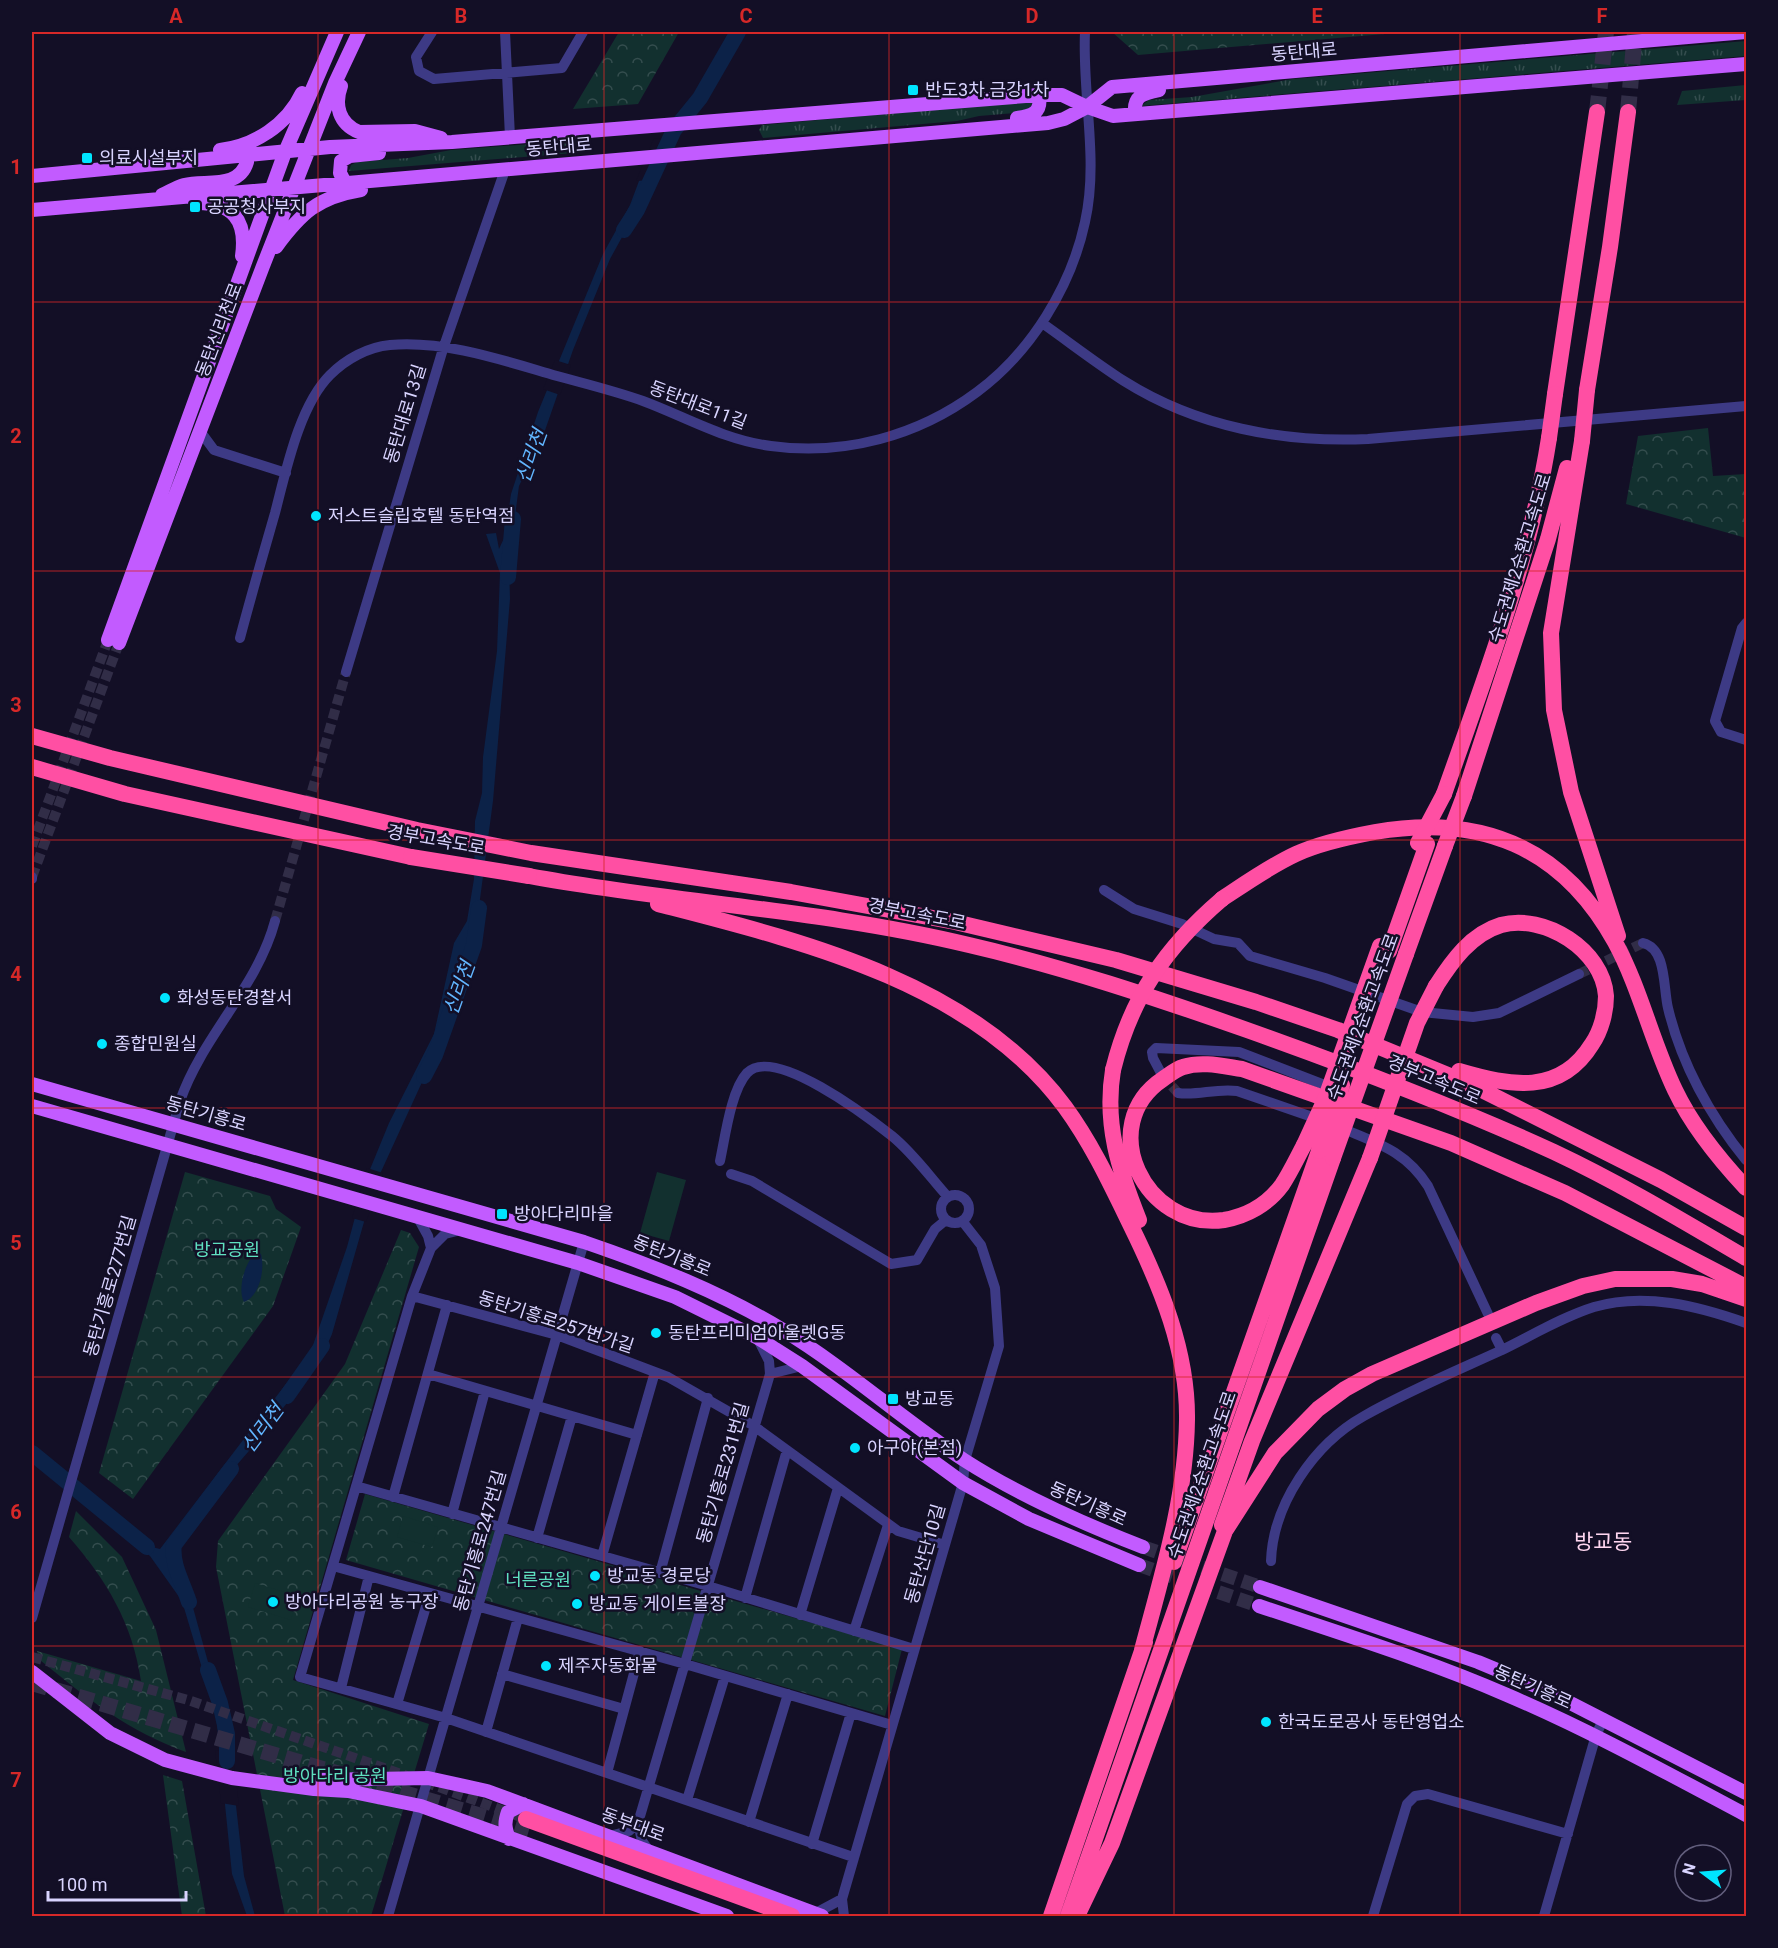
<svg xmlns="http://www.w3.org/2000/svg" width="1778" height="1948" font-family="Roboto,'Noto Sans KR',sans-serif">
  <defs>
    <pattern id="grass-tufts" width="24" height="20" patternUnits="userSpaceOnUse" patternTransform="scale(1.5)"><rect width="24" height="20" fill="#12302f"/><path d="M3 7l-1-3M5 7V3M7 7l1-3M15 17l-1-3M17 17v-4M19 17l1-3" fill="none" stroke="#344d4e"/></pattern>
    <pattern id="forest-crowns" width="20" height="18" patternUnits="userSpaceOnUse" patternTransform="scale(1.5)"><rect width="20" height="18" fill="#12302f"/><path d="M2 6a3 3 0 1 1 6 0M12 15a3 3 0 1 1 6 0" fill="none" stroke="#344d4e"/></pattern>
  </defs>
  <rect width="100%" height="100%" fill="#130f26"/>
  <path fill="url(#grass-tufts)" d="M1746,41V56L1141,106L1149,100L1192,97L1293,79Z
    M1746,85V100L1677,105L1682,91Z
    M1035,101L1026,112L979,116L957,121L763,138L759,130L762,125Z
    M585,140L588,148L586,152L349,171L351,165L357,162L408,158L451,150Z"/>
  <path fill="url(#forest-crowns)" d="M619,32H679L638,104L573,109Z
    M1112,32H1408L1138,55Z
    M1708,428L1713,476L1746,474V538L1626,504L1638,436Z
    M185,1172L270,1196L276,1209L301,1227L273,1306L133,1499L99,1473Z
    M401,1230L410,1233L419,1247L293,1680L429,1724L371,1916H285L216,1567L218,1541L345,1364Z
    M365,1494L902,1649L885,1716L346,1560Z
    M76,1511L122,1557L156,1630L186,1752C128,1731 88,1699 40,1660L37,1651L141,1681C133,1624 106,1579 69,1537Z
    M163,1775L182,1781L206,1916H182Z"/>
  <path fill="#12302f" d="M657,1172L686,1180L669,1241L640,1233Z
    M403,1516L438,1527L432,1547L397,1537Z
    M255,1583L298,1596L291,1620L248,1607Z"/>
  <path fill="#0c2248" d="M654,141L662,142L637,210L610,259L573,350L542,439L519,486L509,562L510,599L493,801L476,929L469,960L434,1056L374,1187L332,1334L320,1361L311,1365L291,1391L290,1399L260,1438L210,1496L192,1510L166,1554L189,1593L208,1662L230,1753L244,1876L255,1916H247L232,1874L216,1715L182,1601L150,1556L72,1492L73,1490L148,1546L160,1549L311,1351L347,1247L364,1184L389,1123L434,1034L454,943L467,921L474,879L475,821L482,793L483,757L497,651L500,573L486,534L496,533L499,549L505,536L511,494L538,412L603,254L630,205Z
    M257,1252L261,1254C265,1269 260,1296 244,1302C237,1289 245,1261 257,1252Z"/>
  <path fill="#130f26" d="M654,138L663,139L665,143L651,180L636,181Z
    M555,360L571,365L560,395L543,389Z
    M367,1168L383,1173L366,1222L352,1218Z
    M215,1750L233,1754L239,1806L221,1803Z"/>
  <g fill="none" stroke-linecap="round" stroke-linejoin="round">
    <path stroke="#0c2248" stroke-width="16" d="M624,230L637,210L674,130L700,98L738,32
      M508,577L513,519
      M424,1076L435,1055L474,945L479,908
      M287,1396L322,1346
      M32,1453L147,1547
      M189,1602C183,1583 171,1564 174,1545L231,1469
      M208,1670L220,1703L227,1734V1761"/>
    <path stroke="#312d47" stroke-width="10" stroke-dasharray="10 5" stroke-linecap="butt" d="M32,846L108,640
      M32,877L119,643
      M275,921L346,672
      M1579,974L1643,943
      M1162,1075L1178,1093
      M32,1657L188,1700L407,1776
      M425,1782L526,1819"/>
    <path stroke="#312d47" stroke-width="14" stroke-dasharray="14 7" stroke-linecap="butt" d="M1143,1547L1260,1587
      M1139,1565L1259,1606"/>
    <path stroke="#312d47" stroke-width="16" stroke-dasharray="16 8" stroke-linecap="butt" d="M1597,112L1606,32
      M1628,112L1635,32
      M32,1683L529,1830"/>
    <path stroke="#3d3a85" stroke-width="10" d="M432,32L416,57L419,71L434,79L562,68L583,32
      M505,32L510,137
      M1042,323C1069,342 1096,363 1124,381C1197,427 1283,443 1368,439L1746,406
      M200,431L214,450L286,473
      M1746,623L1742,628L1715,721L1721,732L1746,740
      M240,638C251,596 263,555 275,513C286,471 299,406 330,375C346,359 368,347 390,345C445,340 505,361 557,376C586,384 615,391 643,401C686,417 724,440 771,446C844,456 918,436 977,392C1031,352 1071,287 1085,222C1099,160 1082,95 1085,32
      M346,672L443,349L505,170
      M32,879V877
      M1104,890L1134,909L1182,924L1214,939L1238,943L1250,956L1325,978L1422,1012L1473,1017L1499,1013L1579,974
      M1643,943C1667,949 1663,988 1668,1008C1681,1063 1710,1116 1746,1160
      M1162,1075L1153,1058L1152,1052L1156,1048L1239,1052L1322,1084
      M1178,1093C1197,1096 1216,1088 1237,1091L1321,1120
      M1339,1127C1376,1143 1405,1150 1428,1186L1488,1314
      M720,1161C725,1138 731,1090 747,1073C774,1045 868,1117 892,1136C913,1153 930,1177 948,1197
      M731,1174L752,1181L891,1264L917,1260L935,1229L946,1220
      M941 1209a14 14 0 1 1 28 0a14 14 0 1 1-28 0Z
      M417,1216L428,1236L431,1248L445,1234L461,1230
      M431,1248L412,1296L300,1677L446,1718L853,1857
      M412,1296L557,1335L668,1377L754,1426L898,1531L945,1545
      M1496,1338L1502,1350C1531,1336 1562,1317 1594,1307C1644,1292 1698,1306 1746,1323
      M758,1339L769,1361L770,1374L802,1366
      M428,1374L637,1435
      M356,1486L708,1586L914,1649
      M393,1497L447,1305
      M452,1514L485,1391
      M537,1538L572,1416
      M602,1556L655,1372
      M1271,1561C1273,1504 1314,1444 1364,1416C1408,1391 1456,1371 1502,1350
      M333,1566L685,1664L892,1725
      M660,1573L708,1398
      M745,1598L787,1450
      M800,1615L838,1488
      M32,1618L180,1101C203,1035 257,988 275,921
      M854,1631L888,1525
      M502,1674L624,1709
      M341,1688L369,1576
      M397,1704L430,1593
      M486,1732L518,1618
      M607,1773L640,1651
      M687,1800L725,1676
      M749,1822L788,1694
      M638,1823L770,1374
      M609,1836L629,1831L638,1823L642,1841L650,1852
      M812,1844L851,1713
      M842,1899L963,1483L965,1460L999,1346L995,1288L981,1245L963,1222
      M814,1914L842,1899L844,1916
      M388,1916L584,1242
      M1373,1916L1407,1804L1415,1796L1428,1794L1568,1834
      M1544,1916L1596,1735L1604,1718"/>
    <path stroke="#c25bff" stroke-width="14" d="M341,86C334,105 339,124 359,132L415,131L441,138
      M1135,114C1133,96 1143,93 1159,90
      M1017,118C1032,116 1042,113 1039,95
      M220,150C254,146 287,125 302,93
      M32,176L330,147L452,142L1039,95H1062L1087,107L1112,87L1746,32
      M345,183L340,173L341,161L350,156L379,153
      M162,195C169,192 176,187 184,185C207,180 239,189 247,162L244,156
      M195,203C233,202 247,220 242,256
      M32,210L1048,123L1064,119L1087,107L1113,116L1746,64
      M276,247C301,213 318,197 361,190
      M108,640L285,152L337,32
      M119,643L263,266L335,83L359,32
      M32,1084L584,1242C654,1266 720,1292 783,1330C847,1369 902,1419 964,1460C1020,1496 1081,1523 1143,1547
      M32,1106L578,1263L675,1297L758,1338L802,1366L963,1483L1029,1519L1139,1565
      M1260,1587L1478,1662L1543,1689L1746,1793
      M1259,1606C1342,1634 1427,1660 1507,1695C1589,1730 1667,1773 1746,1815
      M32,1672L110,1733L165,1760L232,1778L314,1789L348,1791L421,1806L727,1916
      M300,1784L317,1780L428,1778L487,1791L822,1916
      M509,1839C505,1828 504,1823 508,1812L523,1804"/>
    <path stroke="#ff4fa3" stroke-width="16" d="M1587,390L1610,247L1628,112
      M1555,394L1597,112
      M1582,441L1551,633L1554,710L1571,792L1618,936
      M32,736L110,758L417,830L531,853L791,892L955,922L1116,960L1256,1002L1338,1030L1472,1085L1661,1180L1746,1228
      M32,767L125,794L411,857
      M1444,794C1485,678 1530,560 1549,438
      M1464,796L1548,539L1567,468
      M529,876C675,903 824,910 969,945C1064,967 1156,998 1247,1030C1351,1067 1454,1106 1554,1152C1620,1183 1683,1221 1746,1258
      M1222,899C1246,883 1270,866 1296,854C1320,843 1348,837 1375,832C1480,814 1562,846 1615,942C1640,988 1652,1042 1675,1090C1692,1126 1719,1159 1746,1188
      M658,904C801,941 973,982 1065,1107C1092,1144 1111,1185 1131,1226C1161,1287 1188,1352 1187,1420C1186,1498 1162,1575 1142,1650
      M1389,951L1427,844
      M1406,954L1445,846
      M1436,986C1452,961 1471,934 1501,925C1544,913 1603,950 1606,996C1606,1012 1601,1031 1592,1044C1560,1096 1510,1086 1459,1071
      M1113,1070C1104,1124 1119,1170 1139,1220
      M1304,1145C1297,1158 1290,1173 1282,1185C1268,1204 1247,1216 1224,1220C1145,1231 1094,1125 1163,1079C1169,1075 1176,1069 1183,1067C1202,1061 1222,1066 1242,1069L1451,1143L1565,1193L1746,1287
      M1222,1525L1252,1441L1370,1158
      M1174,1562L1319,1151
      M526,1819L792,1916
      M1051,1916L1145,1642
      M1068,1916L1333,1158
      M1077,1916L1112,1843L1225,1531L1275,1453L1318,1409L1345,1389L1372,1374L1536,1303L1583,1286L1615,1279H1672L1702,1284L1746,1299"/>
    <path stroke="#ff4fa3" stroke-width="16" d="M1549,438L1555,394
      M1582,441L1587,390
      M1418,843L1444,794
      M1445,846L1464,796
      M411,857L529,876
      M1113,1070C1131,997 1166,947 1222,899
      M1304,1145L1326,1097L1380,946
      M1319,1151L1342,1085
      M1333,1158L1406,954
      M1370,1158L1417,1023L1436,986"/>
  </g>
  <path fill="none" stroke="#d62828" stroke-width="1.5" stroke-opacity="0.55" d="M318,32V1916M604,32V1916M889,32V1916M1174,32V1916M1460,32V1916M32,302H1746M32,571H1746M32,840H1746M32,1108H1746M32,1377H1746M32,1646H1746"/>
  <g fill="#00e5ff" stroke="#130f26" stroke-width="2">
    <rect x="907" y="84" width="12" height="12" rx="3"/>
    <rect x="81" y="152" width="12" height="12" rx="3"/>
    <rect x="189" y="201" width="12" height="12" rx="3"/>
    <circle cx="316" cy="516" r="6"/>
    <circle cx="165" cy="998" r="6"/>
    <circle cx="102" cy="1044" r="6"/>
    <rect x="496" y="1208" width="12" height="12" rx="3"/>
    <circle cx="656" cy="1333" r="6"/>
    <rect x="887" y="1393" width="12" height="12" rx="3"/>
    <circle cx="855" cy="1448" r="6"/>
    <circle cx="595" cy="1576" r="6"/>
    <circle cx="273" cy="1602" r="6"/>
    <circle cx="577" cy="1604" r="6"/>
    <circle cx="546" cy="1666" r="6"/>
    <circle cx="1266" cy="1722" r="6"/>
  </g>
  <g text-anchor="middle" stroke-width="5" stroke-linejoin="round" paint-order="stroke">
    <g font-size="18" fill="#d9d4ff" stroke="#130f26">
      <text transform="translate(1304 52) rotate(-5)" y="6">동탄대로</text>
      <text transform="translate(559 147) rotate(-5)" y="6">동탄대로</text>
      <text transform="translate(219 330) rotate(-69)" y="6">동탄신리천로</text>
      <text transform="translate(698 405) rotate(21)" y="6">동탄대로11길</text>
      <text transform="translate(405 414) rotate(-73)" y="6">동탄대로13길</text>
      <text transform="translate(1520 558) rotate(-73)" y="6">수도권제2순환고속도로</text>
      <text transform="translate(436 840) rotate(10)" y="6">경부고속도로</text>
      <text transform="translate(917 914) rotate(11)" y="6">경부고속도로</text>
      <text transform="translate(1363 1017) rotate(-70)" y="6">수도권제2순환고속도로</text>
      <text transform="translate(1434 1080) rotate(23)" y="6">경부고속도로</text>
      <text transform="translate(206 1114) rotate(16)" y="6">동탄기흥로</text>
      <text transform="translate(672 1256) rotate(22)" y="6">동탄기흥로</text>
      <text transform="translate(110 1286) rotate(-74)" y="6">동탄기흥로277번길</text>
      <text transform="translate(556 1322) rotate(18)" y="6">동탄기흥로257번가길</text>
      <text transform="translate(723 1473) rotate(-74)" y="6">동탄기흥로231번길</text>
      <text transform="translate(1202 1475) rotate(-71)" y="6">수도권제2순환고속도로</text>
      <text transform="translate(1088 1504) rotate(24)" y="6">동탄기흥로</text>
      <text transform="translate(480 1541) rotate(-74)" y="6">동탄기흥로247번길</text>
      <text transform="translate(925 1554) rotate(-74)" y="6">동탄산단10길</text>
      <text transform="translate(1533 1687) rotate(24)" y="6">동탄기흥로</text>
      <text transform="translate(633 1825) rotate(20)" y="6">동부대로</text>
    </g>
    <g font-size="18" fill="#d9d4ff" stroke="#130f26" text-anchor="start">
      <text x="925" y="96">반도3차.금강1차</text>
      <text x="99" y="164">의료시설부지</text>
      <text x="207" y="213">공공청사부지</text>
      <text x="328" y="522">저스트슬립호텔 동탄역점</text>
      <text x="177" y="1004">화성동탄경찰서</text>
      <text x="114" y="1050">종합민원실</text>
      <text x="514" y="1220">방아다리마을</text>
      <text x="668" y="1339">동탄프리미엄아울렛G동</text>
      <text x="905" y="1405">방교동</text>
      <text x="867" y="1454">아구야(본점)</text>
      <text x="607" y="1582">방교동 경로당</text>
      <text x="285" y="1608">방아다리공원 농구장</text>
      <text x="589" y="1610">방교동 게이트볼장</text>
      <text x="558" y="1672">제주자동화물</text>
      <text x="1278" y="1728">한국도로공사 동탄영업소</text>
    </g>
    <g font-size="18" fill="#5fe0c0" stroke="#130f26">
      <text x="227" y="1256">방교공원</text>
      <text x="538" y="1586">너른공원</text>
      <text x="335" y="1782">방아다리 공원</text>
    </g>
    <g font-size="20" font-style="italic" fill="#62b6ff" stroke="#130f26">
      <text transform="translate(531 456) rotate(-70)" y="7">신리천</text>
      <text transform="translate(459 988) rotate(-70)" y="7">신리천</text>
      <text transform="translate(262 1428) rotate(-53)" y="7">신리천</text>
    </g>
    <g font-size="21" fill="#ffd6f0" stroke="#130f26">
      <text x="1603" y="1549">방교동</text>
    </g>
  </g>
  <rect width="1778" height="1948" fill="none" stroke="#130f26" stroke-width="66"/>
  <g transform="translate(1703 1873) rotate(286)"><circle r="28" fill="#130f26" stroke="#625e7d" stroke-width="1.5"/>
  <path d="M0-4.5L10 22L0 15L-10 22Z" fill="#00e5ff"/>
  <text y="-9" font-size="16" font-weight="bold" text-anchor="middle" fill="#d9d4ff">N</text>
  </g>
  <path d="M48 1891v9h138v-9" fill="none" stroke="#d9d4ff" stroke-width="3"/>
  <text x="57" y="1891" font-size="18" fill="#d9d4ff" stroke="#130f26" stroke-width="4.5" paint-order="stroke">100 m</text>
  <rect x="33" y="33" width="1712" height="1882" fill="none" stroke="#d62828" stroke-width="2"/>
  <g font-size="20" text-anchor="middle" font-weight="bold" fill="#d62828">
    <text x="176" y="23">A</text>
    <text x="461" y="23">B</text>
    <text x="746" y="23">C</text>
    <text x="1032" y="23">D</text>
    <text x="1317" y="23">E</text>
    <text x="1602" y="23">F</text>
    <text x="16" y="174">1</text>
    <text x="16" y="443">2</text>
    <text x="16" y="712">3</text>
    <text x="16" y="981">4</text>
    <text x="16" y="1250">5</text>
    <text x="16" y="1519">6</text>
    <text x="16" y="1787">7</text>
  </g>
</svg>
